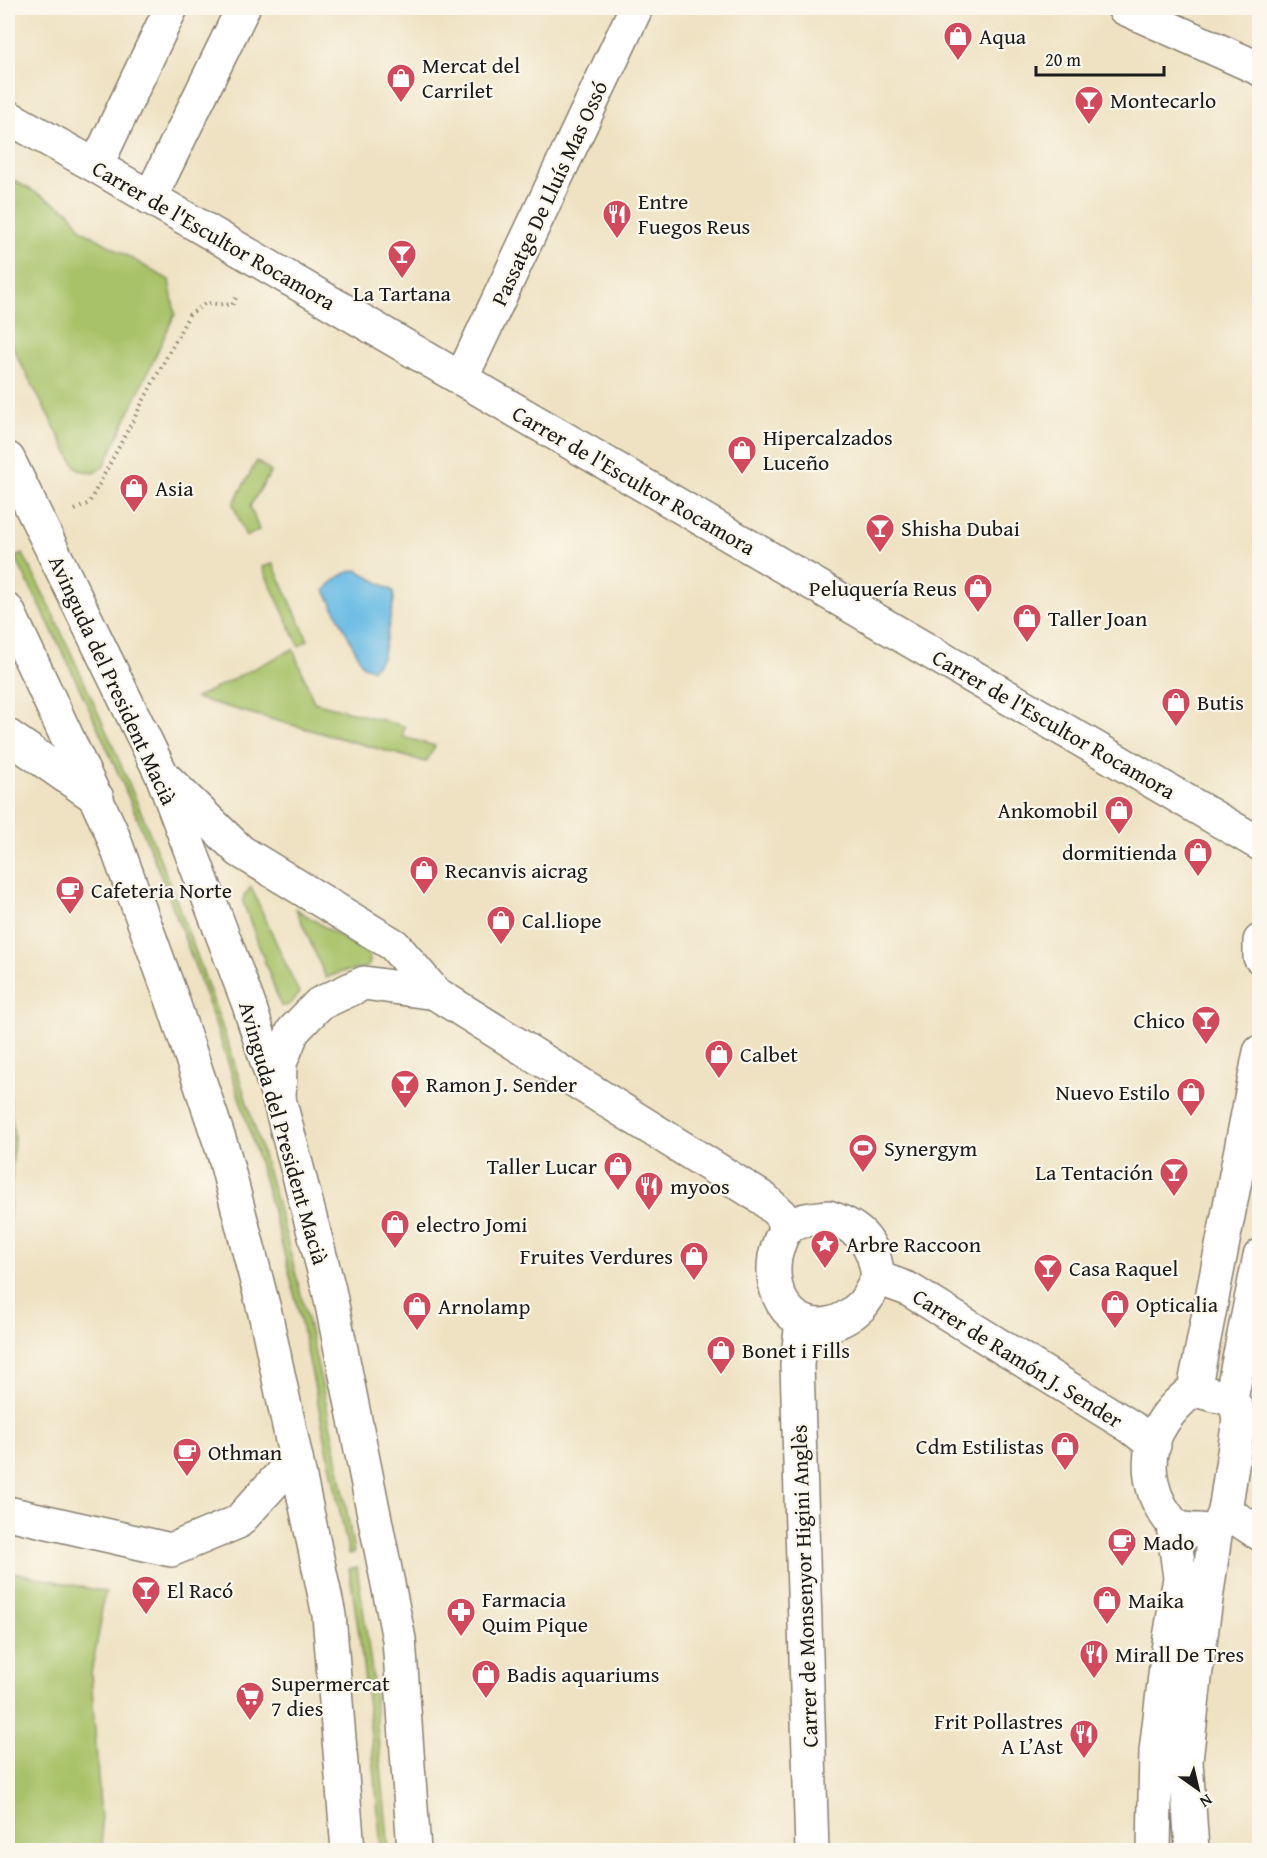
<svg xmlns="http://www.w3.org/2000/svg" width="1267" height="1858" font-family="'Gentium Book Plus',serif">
  <rect width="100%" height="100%" fill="#fbf7ec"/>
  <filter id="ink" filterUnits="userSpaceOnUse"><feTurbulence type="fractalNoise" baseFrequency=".0167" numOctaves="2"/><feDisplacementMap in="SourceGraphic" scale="12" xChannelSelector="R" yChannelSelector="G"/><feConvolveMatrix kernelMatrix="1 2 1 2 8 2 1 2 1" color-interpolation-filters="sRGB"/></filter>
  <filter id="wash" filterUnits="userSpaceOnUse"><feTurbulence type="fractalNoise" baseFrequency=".008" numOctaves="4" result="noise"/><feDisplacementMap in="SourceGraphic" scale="24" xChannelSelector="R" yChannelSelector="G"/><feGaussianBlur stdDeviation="1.35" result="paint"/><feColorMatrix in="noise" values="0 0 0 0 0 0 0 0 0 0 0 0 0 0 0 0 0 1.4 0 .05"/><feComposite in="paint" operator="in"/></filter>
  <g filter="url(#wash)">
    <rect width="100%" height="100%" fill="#efe2c2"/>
    <path fill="#a7c268" stroke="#626f42" stroke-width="1.5" d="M8,177L69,211L82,230L169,280L175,314L104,466L94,473L79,470L74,464L8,339Z
      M257,461L271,472L250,506L259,530L246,537L233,504Z
      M23,554C56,616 84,682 113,746C226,1004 309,1274 354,1553L349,1554C328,1459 312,1363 288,1268C225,1022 132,782 15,557Z
      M273,564L308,640L299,646L262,567Z
      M293,649L314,702L404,726L403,737L435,746L426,762L195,698Z
      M251,887L299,993C295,999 289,1008 281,1006L243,902L244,896Z
      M296,909L368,954L370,960L369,965L365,968L341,972L326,978Z
      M8,1088L14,1136L8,1243Z
      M357,1567L371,1664L389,1850H381C374,1757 365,1662 349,1569Z
      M8,1571L106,1592L101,1607V1621L91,1673L103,1850H8Z"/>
    <path fill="#69bbe4" stroke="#426c80" stroke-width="1.5" d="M357,570L393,591L394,600L382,658L372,669L363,666L325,590C332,581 345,571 357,570Z"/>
  </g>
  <g filter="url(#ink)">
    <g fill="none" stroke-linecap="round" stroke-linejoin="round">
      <g stroke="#867f6f" stroke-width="36">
        <path id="minor" d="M1124,8L1260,69
          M8,117L96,166L1260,844
          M96,166L171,8
          M150,198L243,8
          M461,379L636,8
          M8,736L97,798
          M162,775L240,851L394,945L435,993L764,1199L781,1215L786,1230
          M1260,941V957
          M279,1099L280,1063L293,1031L319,1004L364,983L435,993
          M828,1217C862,1228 874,1243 878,1278C873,1287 868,1299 861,1306C818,1348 766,1315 775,1257C777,1249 780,1238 785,1231C794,1219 815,1219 828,1217Z
          M878,1278L908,1289L1131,1427L1154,1445
          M802,1321L797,1365L812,1850
          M1194,1390L1231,1399L1237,1409L1239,1420L1225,1511C1220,1526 1215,1533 1199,1530C1191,1530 1183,1530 1176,1526C1172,1523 1169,1519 1167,1516C1149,1492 1145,1459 1157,1432C1166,1415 1178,1401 1194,1390Z
          M1194,1390L1260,1052
          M1231,1399L1260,1256
          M1225,1511L1260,1534
          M8,1513L171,1550L238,1522L296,1458
          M1154,1850L1156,1751L1168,1650L1180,1578L1173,1525
          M1192,1850L1186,1761L1195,1678L1216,1528"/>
      </g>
      <g stroke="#867f6f" stroke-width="36">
        <path id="major" d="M8,459L162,775L249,1005L279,1099L329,1290L399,1639L414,1850
          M8,611L111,831L172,999L224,1154L266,1317L329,1615L348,1850"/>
      </g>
      <path stroke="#867f6f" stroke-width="4" stroke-dasharray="1.5 4.5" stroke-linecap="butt" d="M75,510L89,503L189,315L206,303L232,305L238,294"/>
      <use href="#minor" stroke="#fff" stroke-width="33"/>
      <use href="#major" stroke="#fff" stroke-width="33"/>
    </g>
  </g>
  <defs>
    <g id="shop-pin" transform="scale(1.5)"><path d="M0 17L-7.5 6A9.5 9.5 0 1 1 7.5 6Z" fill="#d1495b" stroke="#fbf7ec"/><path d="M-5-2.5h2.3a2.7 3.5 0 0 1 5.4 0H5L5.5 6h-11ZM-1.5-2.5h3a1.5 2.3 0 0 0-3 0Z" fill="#fff"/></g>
    <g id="bar-pin" transform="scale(1.5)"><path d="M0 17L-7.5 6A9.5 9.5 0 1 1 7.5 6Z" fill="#d1495b" stroke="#fbf7ec"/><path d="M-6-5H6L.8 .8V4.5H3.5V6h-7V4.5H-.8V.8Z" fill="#fff"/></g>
    <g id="restaurant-pin" transform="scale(1.5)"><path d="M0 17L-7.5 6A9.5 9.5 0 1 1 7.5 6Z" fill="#d1495b" stroke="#fbf7ec"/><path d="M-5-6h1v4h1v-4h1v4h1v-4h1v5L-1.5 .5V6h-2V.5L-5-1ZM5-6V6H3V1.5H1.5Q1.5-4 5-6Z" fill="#fff"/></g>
    <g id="cafe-pin" transform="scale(1.5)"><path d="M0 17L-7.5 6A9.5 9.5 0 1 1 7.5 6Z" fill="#d1495b" stroke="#fbf7ec"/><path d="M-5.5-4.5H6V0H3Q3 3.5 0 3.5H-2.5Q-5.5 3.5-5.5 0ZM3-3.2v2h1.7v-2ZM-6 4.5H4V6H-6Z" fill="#fff"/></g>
    <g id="stadium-pin" transform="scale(1.5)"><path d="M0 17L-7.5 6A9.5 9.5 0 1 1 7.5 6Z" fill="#d1495b" stroke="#fbf7ec"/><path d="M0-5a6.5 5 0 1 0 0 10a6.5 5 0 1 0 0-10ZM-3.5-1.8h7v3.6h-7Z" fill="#fff"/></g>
    <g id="sight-pin" transform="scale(1.5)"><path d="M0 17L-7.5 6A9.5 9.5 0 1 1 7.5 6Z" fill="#d1495b" stroke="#fbf7ec"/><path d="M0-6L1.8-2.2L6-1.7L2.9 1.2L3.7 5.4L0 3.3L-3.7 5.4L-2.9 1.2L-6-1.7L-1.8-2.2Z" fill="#fff"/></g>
    <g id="pharmacy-pin" transform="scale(1.5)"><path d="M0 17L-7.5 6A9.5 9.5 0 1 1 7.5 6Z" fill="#d1495b" stroke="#fbf7ec"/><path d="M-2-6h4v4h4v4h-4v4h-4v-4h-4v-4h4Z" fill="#fff"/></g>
    <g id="supermarket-pin" transform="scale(1.5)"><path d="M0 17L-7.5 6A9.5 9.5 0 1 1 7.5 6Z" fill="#d1495b" stroke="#fbf7ec"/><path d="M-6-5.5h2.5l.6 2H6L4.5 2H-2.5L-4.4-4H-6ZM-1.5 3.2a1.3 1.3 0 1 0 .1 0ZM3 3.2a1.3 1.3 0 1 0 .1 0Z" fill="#fff"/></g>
  </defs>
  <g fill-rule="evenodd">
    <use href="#shop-pin" x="958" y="36"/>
    <use href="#shop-pin" x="401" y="78"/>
    <use href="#bar-pin" x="1089" y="100"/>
    <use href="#restaurant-pin" x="617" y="214"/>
    <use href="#bar-pin" x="402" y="254"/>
    <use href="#shop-pin" x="742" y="450"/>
    <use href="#shop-pin" x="134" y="488"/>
    <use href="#bar-pin" x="880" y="528"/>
    <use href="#shop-pin" x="978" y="588"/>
    <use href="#shop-pin" x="1027" y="618"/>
    <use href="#shop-pin" x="1176" y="702"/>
    <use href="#shop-pin" x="1119" y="810"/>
    <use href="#shop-pin" x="1198" y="852"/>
    <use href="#shop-pin" x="424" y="870"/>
    <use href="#cafe-pin" x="70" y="890"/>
    <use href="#shop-pin" x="501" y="920"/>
    <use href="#bar-pin" x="1206" y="1020"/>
    <use href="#shop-pin" x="719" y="1054"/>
    <use href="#bar-pin" x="405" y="1084"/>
    <use href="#shop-pin" x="1191" y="1092"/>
    <use href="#stadium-pin" x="863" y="1148"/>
    <use href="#shop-pin" x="618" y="1166"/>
    <use href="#bar-pin" x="1174" y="1172"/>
    <use href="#restaurant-pin" x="649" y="1186"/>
    <use href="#shop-pin" x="395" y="1224"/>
    <use href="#sight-pin" x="825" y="1244"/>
    <use href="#shop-pin" x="694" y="1256"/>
    <use href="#bar-pin" x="1048" y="1268"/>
    <use href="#shop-pin" x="1115" y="1304"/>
    <use href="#shop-pin" x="417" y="1306"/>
    <use href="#shop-pin" x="721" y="1350"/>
    <use href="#shop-pin" x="1065" y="1446"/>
    <use href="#cafe-pin" x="187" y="1452"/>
    <use href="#cafe-pin" x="1122" y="1542"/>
    <use href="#bar-pin" x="146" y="1590"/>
    <use href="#shop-pin" x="1107" y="1600"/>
    <use href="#pharmacy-pin" x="461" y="1612"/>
    <use href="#restaurant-pin" x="1094" y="1654"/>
    <use href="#shop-pin" x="486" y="1674"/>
    <use href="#supermarket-pin" x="250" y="1696"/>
    <use href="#restaurant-pin" x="1084" y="1734"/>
  </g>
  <g text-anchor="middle" stroke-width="4.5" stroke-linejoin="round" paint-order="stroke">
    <g font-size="22" fill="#1c1c1c" stroke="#fbf7ec" text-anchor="start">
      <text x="979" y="44">Aqua</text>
      <text x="422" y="73">Mercat del<tspan x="422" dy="25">Carrilet</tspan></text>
      <text x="1110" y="108">Montecarlo</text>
      <text x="638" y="209">Entre<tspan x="638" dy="25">Fuegos Reus</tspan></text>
      <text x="402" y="301" text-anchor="middle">La Tartana</text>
      <text x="763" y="445">Hipercalzados<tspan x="763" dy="25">Luceño</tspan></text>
      <text x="155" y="496">Asia</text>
      <text x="901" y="536">Shisha Dubai</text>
      <text x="957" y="596" text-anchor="end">Peluquería Reus</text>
      <text x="1048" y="626">Taller Joan</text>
      <text x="1197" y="710">Butis</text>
      <text x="1098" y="818" text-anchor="end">Ankomobil</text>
      <text x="1177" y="860" text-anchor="end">dormitienda</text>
      <text x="445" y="878">Recanvis aicrag</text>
      <text x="91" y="898">Cafeteria Norte</text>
      <text x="522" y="928">Cal.liope</text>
      <text x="1185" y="1028" text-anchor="end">Chico</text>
      <text x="740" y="1062">Calbet</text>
      <text x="426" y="1092">Ramon J. Sender</text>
      <text x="1170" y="1100" text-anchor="end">Nuevo Estilo</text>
      <text x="884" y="1156">Synergym</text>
      <text x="597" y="1174" text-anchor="end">Taller Lucar</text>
      <text x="1153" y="1180" text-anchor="end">La Tentación</text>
      <text x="670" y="1194">myoos</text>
      <text x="416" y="1232">electro Jomi</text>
      <text x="846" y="1252">Arbre Raccoon</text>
      <text x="673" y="1264" text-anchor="end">Fruites Verdures</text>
      <text x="1069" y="1276">Casa Raquel</text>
      <text x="1136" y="1312">Opticalia</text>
      <text x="438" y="1314">Arnolamp</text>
      <text x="742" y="1358">Bonet i Fills</text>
      <text x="1044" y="1454" text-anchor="end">Cdm Estilistas</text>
      <text x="208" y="1460">Othman</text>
      <text x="1143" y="1550">Mado</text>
      <text x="167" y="1598">El Racó</text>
      <text x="482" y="1607">Farmacia<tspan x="482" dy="25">Quim Pique</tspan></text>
      <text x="1128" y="1608">Maika</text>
      <text x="1115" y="1662">Mirall De Tres</text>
      <text x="507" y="1682">Badis aquariums</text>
      <text x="271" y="1691">Supermercat<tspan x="271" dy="25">7 dies</tspan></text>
      <text x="1063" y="1729" text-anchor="end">Frit Pollastres<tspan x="1063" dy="25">A L’Ast</tspan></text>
    </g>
    <g font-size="22" fill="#1c1c1c" stroke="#fbf7ec">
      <text transform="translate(549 193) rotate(-65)" y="8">Passatge De Lluís Mas Ossó</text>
      <text transform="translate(214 235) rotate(30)" y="8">Carrer de l'Escultor Rocamora</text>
      <text transform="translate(634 480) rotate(30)" y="8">Carrer de l'Escultor Rocamora</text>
      <text transform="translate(113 680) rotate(65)" y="8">Avinguda del President Macià</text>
      <text transform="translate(1054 724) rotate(30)" y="8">Carrer de l'Escultor Rocamora</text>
      <text transform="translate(284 1133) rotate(74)" y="8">Avinguda del President Macià</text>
      <text transform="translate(1018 1358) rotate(32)" y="8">Carrer de Ramón J. Sender</text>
      <text transform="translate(804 1586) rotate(-92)" y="8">Carrer de Monsenyor Higini Anglès</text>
    </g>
  </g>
  <rect width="1267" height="1858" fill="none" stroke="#fbf7ec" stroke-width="30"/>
  <g transform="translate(1198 1789) rotate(146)" stroke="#fbf7ec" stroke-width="4.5" paint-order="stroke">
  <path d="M0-4.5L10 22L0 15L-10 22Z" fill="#1c1c1c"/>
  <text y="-9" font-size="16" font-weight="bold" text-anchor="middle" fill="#1c1c1c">N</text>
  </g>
  <path d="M1036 66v9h128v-9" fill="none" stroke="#1c1c1c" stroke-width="3"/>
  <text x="1045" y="66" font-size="18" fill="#1c1c1c" stroke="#fbf7ec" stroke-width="4.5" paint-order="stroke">20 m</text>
</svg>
